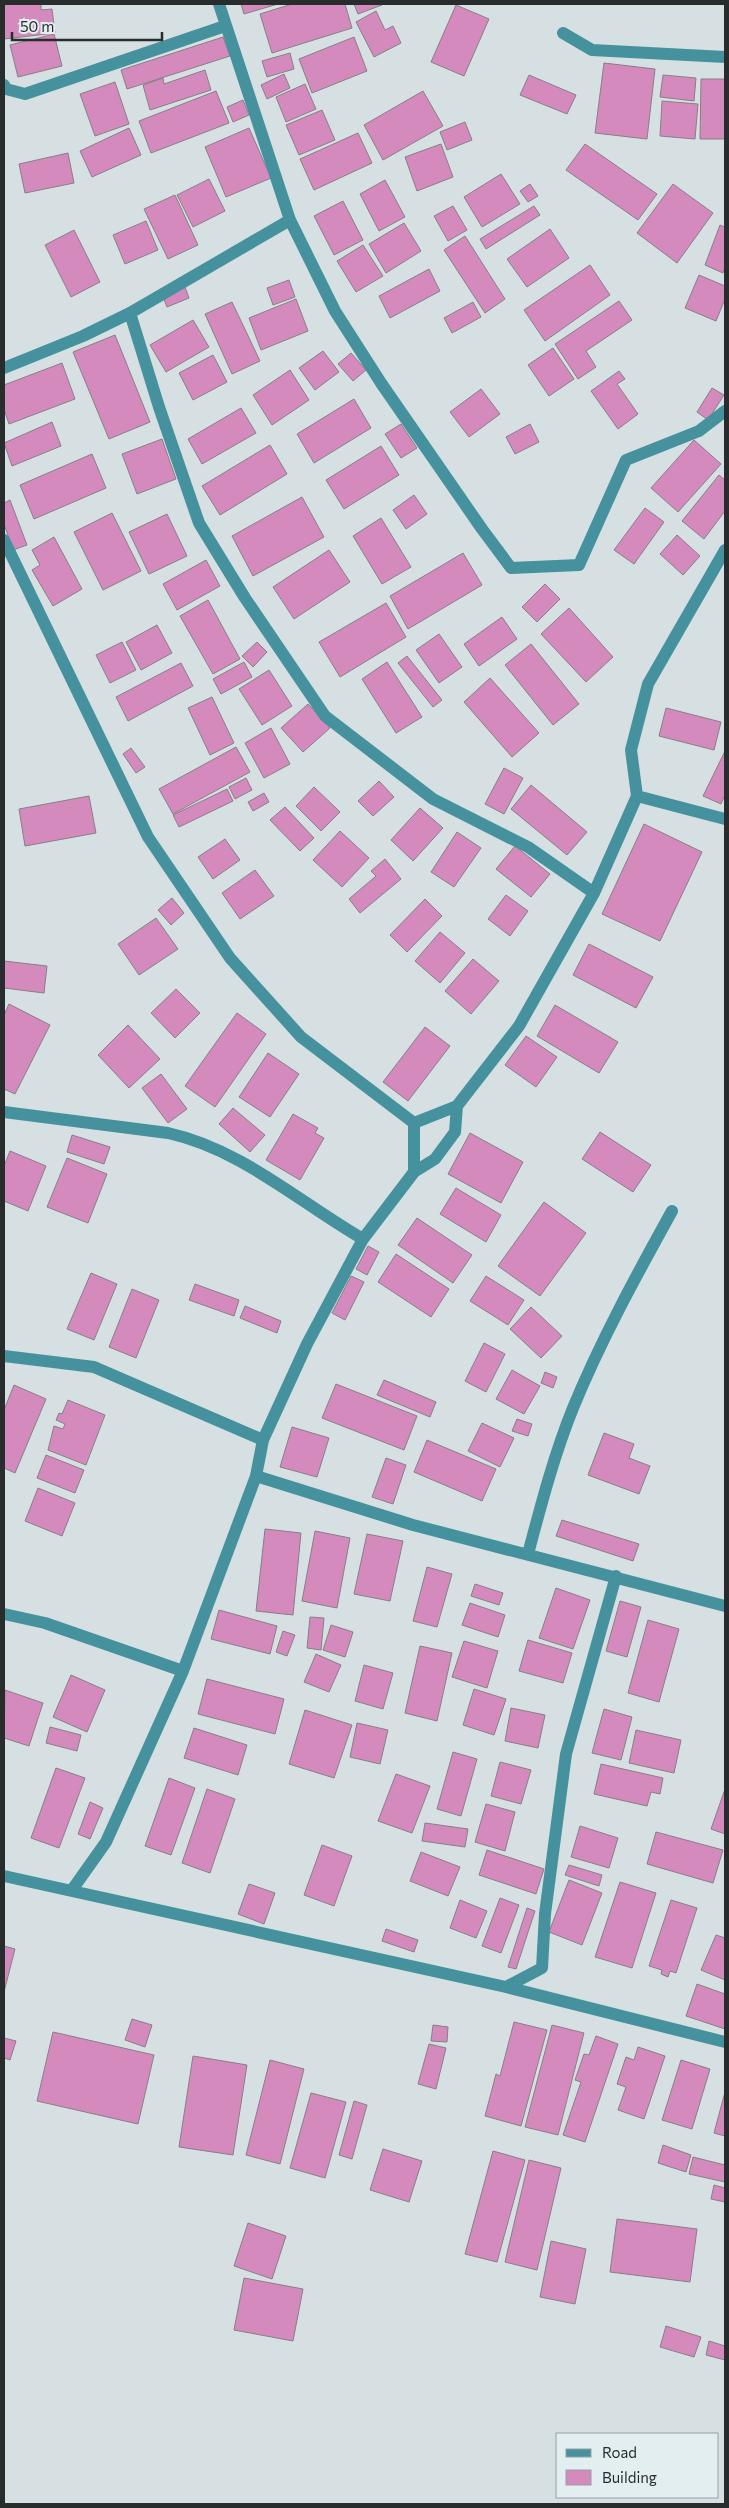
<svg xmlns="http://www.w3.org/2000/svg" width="729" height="2508" font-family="Commissioner,sans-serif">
  <rect width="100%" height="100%" fill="#d6e0e2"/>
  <path fill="#d58abe" stroke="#877f84" d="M4,4H41V10L52,9L55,33L4,39Z
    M241,4H278L244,14Z
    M292,4H345L352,28L272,53L260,14Z
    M354,4H381L382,5L358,14Z
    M456,5L489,19L464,76L431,62Z
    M376,11L385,30L393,26L401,43L374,57L356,22Z
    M54,34L62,66L18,77L10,45Z
    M223,37L230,56L127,89L121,70Z
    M354,37L367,71L312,93L299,59Z
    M290,53L294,69L267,77L262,61Z
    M604,63L655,69L647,139L595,133Z
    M205,70L211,90L150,110L143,85L163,78L164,84Z
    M284,74L290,88L267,99L261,85Z
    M529,75L576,95L567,114L520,95Z
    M663,75L696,78L694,101L660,97Z
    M701,79H725V139H700Z
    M115,82L129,124L95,136L80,94Z
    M305,84L316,109L286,122L276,97Z
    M216,91L229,123L151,153L139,121Z
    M423,91L443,126L383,160L364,125Z
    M243,100L249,115L233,122L227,107Z
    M662,101L698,104L695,139L660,136Z
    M322,110L335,140L299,155L286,125Z
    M465,122L472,140L447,150L440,132Z
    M129,128L141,155L92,177L80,151Z
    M249,128L271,178L226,197L205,147Z
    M358,133L372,163L314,190L300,159Z
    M441,144L453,177L417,191L405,157Z
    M585,144L657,194L638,220L566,170Z
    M68,153L74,183L25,193L19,164Z
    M501,174L520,204L482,227L464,197Z
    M209,179L225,211L193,227L177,195Z
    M385,180L405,217L379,231L360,194Z
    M530,184L538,196L528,202L520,191Z
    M673,184L713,213L677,263L637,233Z
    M175,195L198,245L168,259L144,209Z
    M343,201L363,240L334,255L314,216Z
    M453,206L467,230L448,241L434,216Z
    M534,206L540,215L486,249L480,239Z
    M146,221L158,250L125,264L113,235Z
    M404,223L421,251L386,273L369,244Z
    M720,225L725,227V267L723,273L705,265Z
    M550,229L569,258L527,287L507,259Z
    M74,230L100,282L71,297L45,245Z
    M465,236L505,299L485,313L444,250Z
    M363,245L383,276L356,292L337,261Z
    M590,265L610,295L545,341L524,310Z
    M429,269L440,291L390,318L379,296Z
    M699,275L725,286V299L716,321L685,308Z
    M289,280L295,297L273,305L267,288Z
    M185,287L189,298L167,307L163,297Z
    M296,299L308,331L261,350L249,318Z
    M619,301L632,320L586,351L596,367L578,379L555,344Z
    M232,302L260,361L232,374L205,314Z
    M473,302L481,317L452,333L444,318Z
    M193,320L209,347L166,372L150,345Z
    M115,335L150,422L109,439L73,352Z
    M553,348L574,379L549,396L528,365Z
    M323,351L339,372L315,390L299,368Z
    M351,353L366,370L353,381L338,364Z
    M213,355L227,382L193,400L179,373Z
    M62,363L75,399L9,424L4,409V385Z
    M290,370L309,400L272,425L253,395Z
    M619,371L625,379L617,384L638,414L618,429L591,391Z
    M712,388L724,395L708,420L697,412Z
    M481,389L500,414L469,437L450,412Z
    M354,399L371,428L314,463L297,434Z
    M241,408L256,433L202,464L188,439Z
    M52,422L61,446L12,466L4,443Z
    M401,424L417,448L401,458L385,434Z
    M530,424L539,442L515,454L506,437Z
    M162,439L176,479L137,494L122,454Z
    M694,440L721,464L678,512L651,488Z
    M270,445L287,474L220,515L202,486Z
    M381,446L399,475L344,509L326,480Z
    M92,454L106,488L34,519L20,485Z
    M719,475L725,480V511L704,539L682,521Z
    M414,495L427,514L406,529L393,510Z
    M302,497L324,537L253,576L232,536Z
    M10,500L27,545L13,550L4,524V503Z
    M645,508L664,522L634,564L614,550Z
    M112,513L141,571L103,590L74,532Z
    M167,514L187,556L149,574L129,532Z
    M381,518L411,567L382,584L353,536Z
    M677,535L700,556L683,575L660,554Z
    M54,537L82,589L53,606L32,570L40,565L32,550Z
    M329,550L350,582L294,619L273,587Z
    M463,553L482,585L408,629L390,596Z
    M206,560L220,586L177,610L163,584Z
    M545,584L560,599L537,622L522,607Z
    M208,600L240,659L213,674L180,616Z
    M386,603L406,637L340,677L319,642Z
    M569,608L613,657L586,682L541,634Z
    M502,617L517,639L479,666L464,644Z
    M157,625L172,653L141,670L126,642Z
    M439,634L462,667L439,683L416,650Z
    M122,642L136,670L110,683L96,655Z
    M257,642L267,652L253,667L242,656Z
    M531,644L579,704L553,725L505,665Z
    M407,656L442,700L433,707L398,663Z
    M244,662L252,677L221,694L213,679Z
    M387,662L422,717L396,733L362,679Z
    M181,663L193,686L128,721L116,697Z
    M269,670L292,706L262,725L239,689Z
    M490,678L539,733L512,757L464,702Z
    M212,697L234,743L210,755L188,708Z
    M308,704L330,728L303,752L281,728Z
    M666,708L721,722L714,750L659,736Z
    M271,728L290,764L264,778L245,743Z
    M236,747L250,772L173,814L159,789Z
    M131,748L145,767L136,773L123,754Z
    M725,751V795L721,804L703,796Z
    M504,768L523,778L504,814L485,804Z
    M246,778L252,790L235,799L229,787Z
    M379,781L394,797L373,816L358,801Z
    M531,785L587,832L567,855L511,809Z
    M314,787L340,812L321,831L296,806Z
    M227,789L233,801L179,827L173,815Z
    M264,793L269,802L253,811L248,802Z
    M89,796L96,833L25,846L19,809Z
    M285,807L314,838L300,851L270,820Z
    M420,808L443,828L413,861L391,840Z
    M644,824L702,852L660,941L602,914Z
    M340,831L369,858L342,887L313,860Z
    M457,832L481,848L454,887L431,872Z
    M225,839L240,860L213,879L198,857Z
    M515,846L550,874L531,897L496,869Z
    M385,859L401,879L360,913L349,899L376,876L371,871Z
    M255,870L274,896L240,919L222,893Z
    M506,895L528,911L510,936L488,919Z
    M172,898L184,913L171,925L158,910Z
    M425,899L442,916L407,952L390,935Z
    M156,918L178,949L139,975L118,944Z
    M440,932L465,953L440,983L415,961Z
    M589,944L653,977L636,1008L573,975Z
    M473,959L499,981L471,1014L445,991Z
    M4,961L47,966L44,993L4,988Z
    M176,989L200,1013L175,1038L151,1013Z
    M9,1004L50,1025L15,1094L4,1089V1015Z
    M555,1005L618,1042L599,1073L537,1036Z
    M237,1013L266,1034L215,1107L185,1086Z
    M128,1025L160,1059L129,1088L98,1055Z
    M425,1027L450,1046L408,1101L383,1082Z
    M526,1036L557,1057L536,1087L505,1065Z
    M268,1053L299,1074L270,1117L239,1097Z
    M161,1074L187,1109L168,1123L142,1088Z
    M233,1108L265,1135L250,1152L219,1124Z
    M293,1114L318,1128L315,1133L324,1138L300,1180L266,1160Z
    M600,1132L651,1165L633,1192L582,1159Z
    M470,1133L523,1162L501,1203L448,1174Z
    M72,1135L110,1147L104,1164L67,1152Z
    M10,1151L46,1166L28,1211L4,1201V1166Z
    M67,1158L107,1174L88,1223L47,1207Z
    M456,1188L501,1215L486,1242L440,1214Z
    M544,1202L586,1233L540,1296L498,1266Z
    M417,1218L472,1255L453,1283L398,1245Z
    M368,1246L379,1252L367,1275L356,1269Z
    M396,1254L449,1289L431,1317L378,1282Z
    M91,1273L117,1284L94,1340L67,1329Z
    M351,1276L364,1282L345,1320L332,1313Z
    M486,1276L524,1300L508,1325L470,1301Z
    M195,1284L239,1300L234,1316L189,1300Z
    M132,1289L159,1300L136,1358L109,1347Z
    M245,1306L281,1321L277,1333L240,1318Z
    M531,1307L562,1336L541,1358L510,1329Z
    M484,1343L505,1354L486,1392L465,1381Z
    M512,1370L540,1386L524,1414L496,1399Z
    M545,1372L557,1377L553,1388L541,1383Z
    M384,1380L436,1402L430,1417L377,1395Z
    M336,1384L417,1416L404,1450L322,1418Z
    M14,1385L46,1399L15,1473L4,1468V1410Z
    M68,1400L105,1415L86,1465L48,1450L54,1426L63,1429L65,1424L56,1420L59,1413L62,1414Z
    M517,1419L532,1424L528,1436L512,1431Z
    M482,1423L514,1438L500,1467L468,1451Z
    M292,1427L329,1438L317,1477L280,1467Z
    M604,1433L634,1444L629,1458L650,1466L639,1494L588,1475Z
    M427,1440L496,1469L482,1501L414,1472Z
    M46,1455L84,1470L75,1493L37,1478Z
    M386,1458L406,1465L393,1504L372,1497Z
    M38,1488L75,1503L62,1536L25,1521Z
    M562,1520L639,1544L633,1561L556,1536Z
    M265,1529L301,1533L293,1615L256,1611Z
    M315,1531L350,1538L337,1608L302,1601Z
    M367,1534L403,1541L390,1601L354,1594Z
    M427,1567L452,1574L437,1627L413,1621Z
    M475,1584L503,1593L499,1605L471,1596Z
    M556,1588L590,1600L573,1649L539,1638Z
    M620,1601L641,1607L627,1657L606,1651Z
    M470,1603L505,1615L498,1637L462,1625Z
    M219,1610L277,1626L270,1654L211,1639Z
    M310,1617L324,1618L321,1650L307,1648Z
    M648,1620L679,1629L659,1702L628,1693Z
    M331,1625L353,1632L345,1657L323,1650Z
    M283,1631L295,1635L287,1656L276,1652Z
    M528,1640L572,1653L563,1683L519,1671Z
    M464,1641L498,1651L487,1688L452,1677Z
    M420,1646L452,1653L437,1721L405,1713Z
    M316,1654L341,1665L329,1692L304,1682Z
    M364,1665L393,1673L383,1709L355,1701Z
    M71,1675L105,1690L87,1732L53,1717Z
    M207,1679L284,1699L275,1734L198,1714Z
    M474,1689L506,1699L494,1735L463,1725Z
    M5,1690L43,1703L29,1746L4,1738Z
    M511,1708L545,1715L538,1748L505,1741Z
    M604,1709L632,1717L621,1760L592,1753Z
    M305,1710L352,1725L334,1778L289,1764Z
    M357,1723L388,1730L380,1764L350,1757Z
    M50,1727L81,1735L77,1751L46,1743Z
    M194,1728L247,1745L238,1775L184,1758Z
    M636,1730L681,1740L674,1773L629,1763Z
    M453,1752L477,1759L461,1816L437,1809Z
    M500,1762L531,1770L521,1804L491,1796Z
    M601,1764L663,1778L660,1794L651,1792L647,1806L594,1794Z
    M56,1768L85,1778L59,1848L31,1838Z
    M396,1774L430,1786L412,1833L378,1821Z
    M169,1778L195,1788L171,1855L145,1846Z
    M207,1789L235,1799L210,1873L182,1863Z
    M725,1789V1834L711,1829Z
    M90,1802L103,1808L90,1839L78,1834Z
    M486,1804L515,1812L505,1851L475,1842Z
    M425,1823L468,1829L465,1847L422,1841Z
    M580,1826L618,1838L609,1868L571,1857Z
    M656,1832L723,1850L713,1883L647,1864Z
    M322,1845L352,1856L334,1906L304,1895Z
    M487,1850L544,1869L536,1894L479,1875Z
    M421,1852L460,1867L448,1896L410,1881Z
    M569,1865L602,1875L599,1886L565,1875Z
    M569,1880L602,1893L582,1945L549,1932Z
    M620,1882L656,1893L632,1968L595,1957Z
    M249,1884L275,1893L264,1924L238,1914Z
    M500,1898L519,1905L501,1953L482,1946Z
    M460,1900L487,1911L476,1938L450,1928Z
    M671,1900L697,1908L676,1973L670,1971L668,1977L661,1974L662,1970L649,1966Z
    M527,1908L535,1911L516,1969L508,1967Z
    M386,1929L418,1940L414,1952L382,1941Z
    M716,1935L725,1938V1980L701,1970Z
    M4,1946L15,1949L4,1992Z
    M697,1984L725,1994V2029L686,2016Z
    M132,2019L152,2025L145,2047L125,2040Z
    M514,2022L547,2030L521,2126L485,2116L496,2074L500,2076Z
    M433,2025L448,2027L447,2042L431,2041Z
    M552,2025L584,2033L558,2135L525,2127Z
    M53,2032L154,2055L138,2124L37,2101Z
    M596,2036L618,2044L585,2142L563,2135L581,2082L575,2080L584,2054L589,2055Z
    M4,2038L16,2041L10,2060L4,2058Z
    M429,2044L446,2048L436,2089L418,2084Z
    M638,2047L665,2056L644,2119L618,2110L626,2087L617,2084L626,2057L634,2060Z
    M193,2056L247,2065L233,2155L179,2147Z
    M270,2060L304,2069L280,2164L246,2155Z
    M681,2060L710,2069L692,2129L662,2120Z
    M725,2092V2136L714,2133Z
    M311,2093L346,2102L325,2178L290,2168Z
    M354,2101L367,2105L352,2159L339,2155Z
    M663,2145L691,2155L686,2172L658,2163Z
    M383,2149L422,2161L409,2202L370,2190Z
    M493,2151L525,2160L497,2262L465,2254Z
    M693,2157L725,2165V2182L689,2174Z
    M529,2160L561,2168L537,2270L505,2262Z
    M714,2185L725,2188V2202L711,2199Z
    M617,2219L697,2229L690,2282L610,2272Z
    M248,2223L286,2236L272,2279L234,2266Z
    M551,2241L586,2249L575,2304L540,2297Z
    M244,2278L303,2289L293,2341L234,2330Z
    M666,2326L701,2337L694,2357L660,2347Z
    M709,2341L725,2346V2360L706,2355Z"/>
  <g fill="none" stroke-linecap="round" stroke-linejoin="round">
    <path stroke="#45929e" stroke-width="12" d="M219,4L290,220L335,311L381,383L482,529L511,568L579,565L626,460L699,431L725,411
      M563,33L592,50L725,57
      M4,85L6,89L25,94L225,26
      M130,313L159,407L199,523L245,598L325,716L433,799L528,847L594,893
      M4,368L83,336L130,313L290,220
      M4,540L148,837L230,958L301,1037L414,1123
      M637,796L725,819
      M4,1112L168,1133C241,1149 299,1202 363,1239
      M414,1172V1123L457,1106
      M4,1356L94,1367L263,1440
      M256,1476L413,1525L725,1606
      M528,1554C541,1505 554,1455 573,1408C601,1340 636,1276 672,1211
      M4,1614L45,1623L183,1671
      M4,1876L506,1987L725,2042
      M72,1890L106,1842L183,1671L256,1476L263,1440L307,1344L363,1239L414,1172L435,1159L455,1132L457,1106L519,1026L594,893L637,796L631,750L648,684L725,550
      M506,1987L542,1968L545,1914L566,1754L616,1576"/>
  </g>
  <rect width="729" height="2508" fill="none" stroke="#282c2c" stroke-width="10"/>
  <rect x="556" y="2433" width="162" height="65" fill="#e3eef0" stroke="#98a0a2"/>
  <rect x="566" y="2449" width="25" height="8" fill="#45929e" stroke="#98a0a2"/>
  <text x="602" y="2458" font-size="15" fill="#282c2c">Road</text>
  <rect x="566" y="2470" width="25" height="15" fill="#d58abe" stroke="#98a0a2"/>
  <text x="602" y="2483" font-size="15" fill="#282c2c">Building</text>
  <path d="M12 32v8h150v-8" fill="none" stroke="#282c2c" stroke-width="2.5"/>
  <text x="20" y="32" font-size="15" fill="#282c2c" stroke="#e3eef0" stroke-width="4" paint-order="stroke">50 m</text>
</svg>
